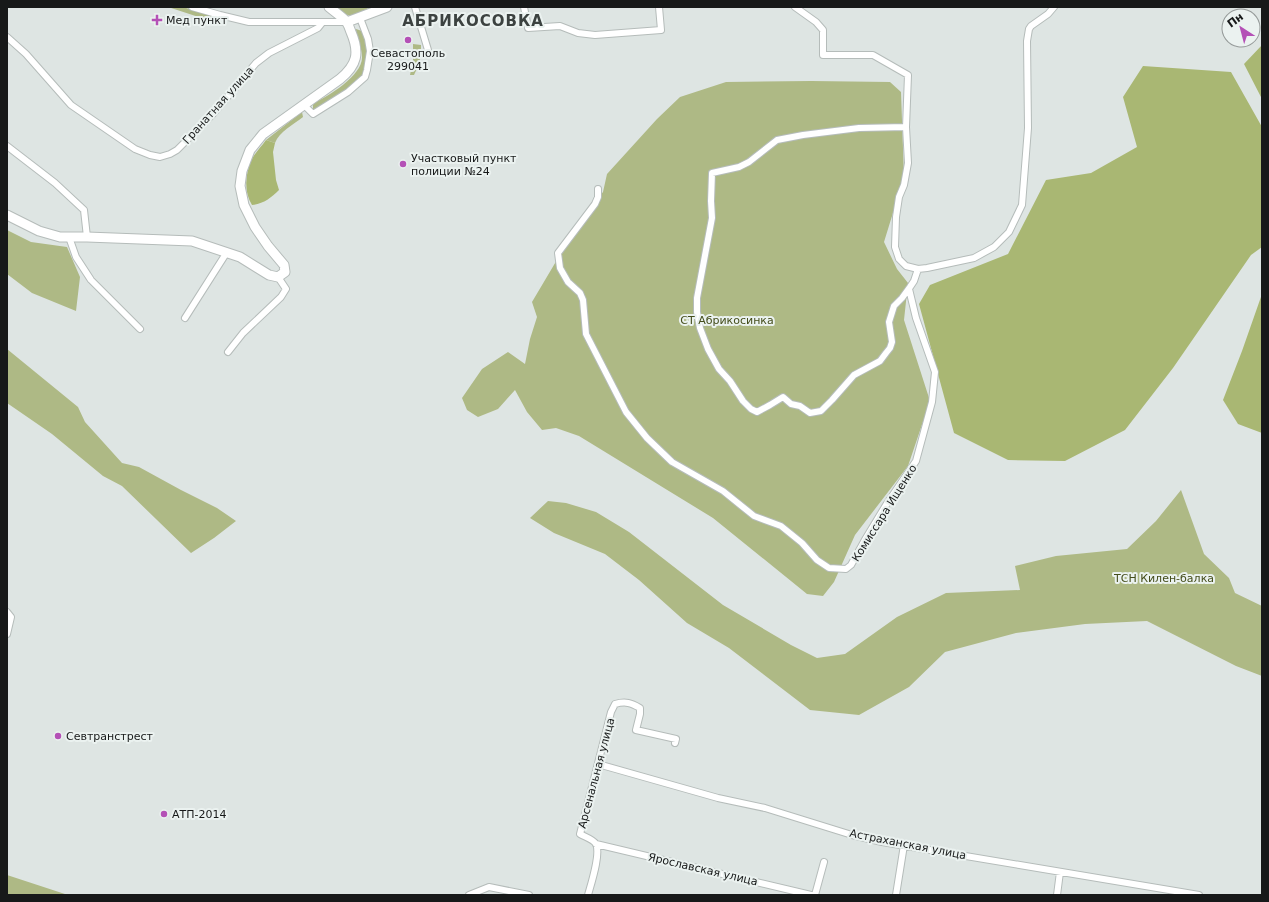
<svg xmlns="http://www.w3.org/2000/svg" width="1269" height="902" font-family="'DejaVu Sans',sans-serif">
  <rect width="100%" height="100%" fill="#dee5e3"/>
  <path fill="#aeb985" d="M168,7H183L218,18L214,22Z
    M333,7H371C351,16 352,20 333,7Z
    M356,29L362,31C367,45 371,60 364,73C357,86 327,102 315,110H313V105L314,103C329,96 363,75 362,57C362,47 356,38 356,29Z
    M413,44L421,45C421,58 420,63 414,75H410L413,60Z
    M811,81L890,82L901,92L904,177L884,242L897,269L908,283L904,320L930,401L908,466L855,535L834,582L823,596L807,594L713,518L579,436L556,428L542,430L527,412L515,390L498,409L478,417L467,410L462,398L482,369L508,352L525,364L530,339L537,317L532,302L580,221L603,192L607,174L657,119L680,97L726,82Z
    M302,112L303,117C294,124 279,132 275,143L266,140Z
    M7,230L31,242L67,247L80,277L76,311L32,293L7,274Z
    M7,349L78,407L85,422L122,463L139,467L181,490L217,508L236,521L214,538L191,553L122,486L103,476L52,434L7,403Z
    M1181,490L1204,554L1229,578L1235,593L1262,606V676L1236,666L1147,621L1085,624L1016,633L945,652L909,687L859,715L810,710L729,648L687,623L639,580L605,554L554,533L530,518L548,501L566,503L596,512L629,532L723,605L791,645L817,658L845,654L897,617L946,593L1020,590L1015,566L1056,556L1127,549L1156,521Z
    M7,875L68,895H7Z"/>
  <path fill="#a9b773" d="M1262,45V99L1244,64Z
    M1143,66L1231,72L1262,127V247L1251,255L1173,368L1125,430L1065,461L1008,460L954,433L919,304L930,285L1008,254L1046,180L1091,173L1137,147L1123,97Z
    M266,140L275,143L273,152L276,180L279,190C271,198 263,204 252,205C244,192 245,175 251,161C254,154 261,147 266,140Z
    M1262,294V433L1238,424L1223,400L1242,351Z"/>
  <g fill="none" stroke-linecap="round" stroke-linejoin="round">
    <g stroke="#b5bcba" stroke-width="8">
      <path id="street" d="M192,7L220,15L249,22H347
        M415,7L428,50
        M524,7L528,28L560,26L578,33L595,35L661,30L659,7
        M795,7L816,22L823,30V55H873L908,75L906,127L908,163L904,185L899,197L896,217L895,247L899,259L906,266L918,269L927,268L974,258L994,247L1009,232L1022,205L1028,128L1027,41L1029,29L1031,26L1048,14L1054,7
        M7,37L26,54L71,105L135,149L150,155L160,157L170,154L177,150L213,114L256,63L269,53L318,28L322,23
        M304,105L313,114L348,92L365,77L367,70L370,51L368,39L360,18
        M906,127L859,128L803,135L777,140L749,162L739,167L712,173L711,201L712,218L697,298V312L700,328L708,349L719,369L730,381L743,401L751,409L757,412L770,405L783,397L791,404L800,406L810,413L821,411L832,400L854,375L880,361L886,353L890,348L892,342L889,322L894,306L902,298L910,287L914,281L918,269
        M7,146L55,183L84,210L87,237
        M598,189V197L595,204L558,253L560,268L568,282L580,293L583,300L586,334L626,412L647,438L672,462L723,491L754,516L781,526L802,543L817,560L829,568L846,569L851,565L866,538L886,505L916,461L932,402L935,372L916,318L909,289
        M69,237L76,257L91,280L140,329
        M185,318L227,252
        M228,352L243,333L281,297L286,289L278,277
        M7,612L11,617L7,634
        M598,764L718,798L765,808L852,835L882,842L1199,895
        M596,844L811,895
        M469,895L489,887L529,895
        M588,895C591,884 601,854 596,844C593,839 585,837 580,834L611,712L615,704C626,701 631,703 640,708V714L636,730L676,739L675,743
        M815,895L824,862
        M896,895L904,845
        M1057,895L1060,872"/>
    </g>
    <g stroke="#b5bcba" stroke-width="11">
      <path id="secondary" d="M347,22L387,7
        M7,215L39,231L60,237H87L192,241L240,257L269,275L278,277L285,272L284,265L268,246L255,227L244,205L240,186L242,171L250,150L263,134L340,79C357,65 360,53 351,32C350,29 348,24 346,21C341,16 335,12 329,7"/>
    </g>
    <use href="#street" stroke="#fff" stroke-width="6"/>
    <use href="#secondary" stroke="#fff" stroke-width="9"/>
  </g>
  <g fill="#b450b6" stroke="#ebf2f0" stroke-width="1.5">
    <path d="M155 14h4v4h4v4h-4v4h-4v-4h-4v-4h4z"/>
    <circle cx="408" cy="40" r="4"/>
    <circle cx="403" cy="164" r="4"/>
    <circle cx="58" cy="736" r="4"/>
    <circle cx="164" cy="814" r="4"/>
  </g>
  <g text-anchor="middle" stroke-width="4" stroke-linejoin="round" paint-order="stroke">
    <g font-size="11" fill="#171919" stroke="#ebf2f0" text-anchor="start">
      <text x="166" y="24">Мед пункт</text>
      <text x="408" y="57" text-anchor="middle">Севастополь<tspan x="408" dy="13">299041</tspan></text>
      <text x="411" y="162">Участковый пункт<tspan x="411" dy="13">полиции №24</tspan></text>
      <text x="66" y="740">Севтранстрест</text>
      <text x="172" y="818">АТП-2014</text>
    </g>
    <g font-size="11" fill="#171919" stroke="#ebf2f0">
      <text transform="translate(218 105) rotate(-48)" y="4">Гранатная улица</text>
      <text transform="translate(884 513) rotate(-58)" y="4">Комиссара Ищенко</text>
      <text transform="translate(596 773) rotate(-75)" y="4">Арсенальная улица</text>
      <text transform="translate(908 844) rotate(11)" y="4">Астраханская улица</text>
      <text transform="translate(703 869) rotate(13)" y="4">Ярославская улица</text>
    </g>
    <g font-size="11" fill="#444d1b" stroke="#ebf2f0">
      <text x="727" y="324">СТ Абрикосинка</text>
      <text x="1164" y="582">ТСН Килен-балка</text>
    </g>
    <g font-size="15" font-weight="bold" letter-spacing="1" fill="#3c4240" stroke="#ebf2f0">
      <text x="473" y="26">АБРИКОСОВКА</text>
    </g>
  </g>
  <rect width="1269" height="902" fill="none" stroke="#171919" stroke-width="16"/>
  <g transform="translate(1241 28) rotate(324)"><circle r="19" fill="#ebf2f0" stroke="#969b9a"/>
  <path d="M0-3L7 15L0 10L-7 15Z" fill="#b450b6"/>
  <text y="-6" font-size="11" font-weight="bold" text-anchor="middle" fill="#171919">Пн</text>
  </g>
</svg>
